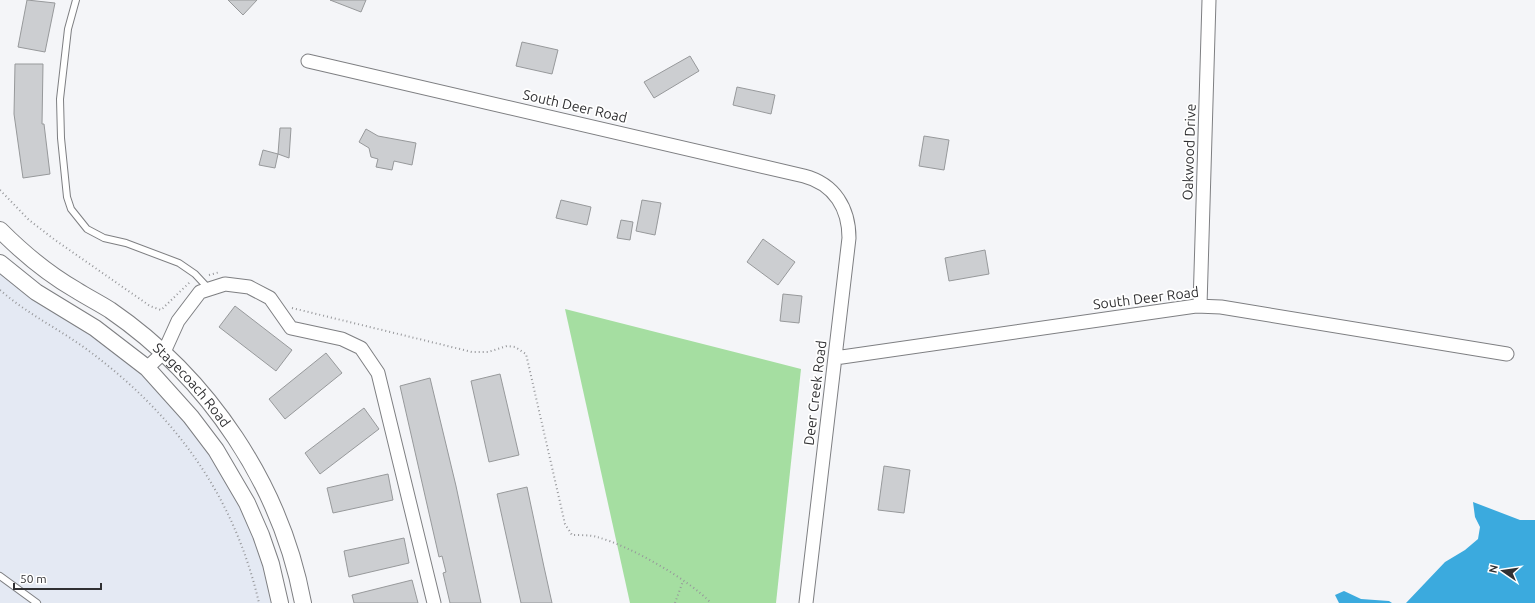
<svg xmlns="http://www.w3.org/2000/svg" width="1535" height="603" font-family="Ubuntu,sans-serif">
  <rect width="100%" height="100%" fill="#f4f5f8"/>
  <path fill="#e4e9f3" d="M0,263L147,368L234,477L280,603H0Z"/>
  <path fill="#a5dea1" d="M565,309L801,369L776,603H630Z"/>
  <path fill="#3baade" d="M1473,502L1520,520H1535V603H1406L1445,562L1465,550L1478,539L1480,527L1475,517Z
    M1344,591L1361,599L1389,601L1392,603H1339L1335,595Z"/>
  <path fill="#ccced1" stroke="#97999b" d="M27,0L55,3L45,52L18,47Z
    M228,0H257L243,15Z
    M330,0H366L361,12Z
    M522,42L558,50L552,74L516,66Z
    M690,56L699,71L654,98L644,82Z
    M15,64H43L42,124H44L50,174L23,178L14,114Z
    M737,87L775,95L771,114L733,105Z
    M280,128H291L289,158L278,154Z
    M366,129L378,136L416,143L412,165L394,161L392,170L376,167L378,159L371,157L369,148L359,142Z
    M924,136L949,140L944,170L919,166Z
    M263,150L278,154L275,168L259,165Z
    M561,200L591,207L587,225L556,218Z
    M642,200L661,203L655,235L636,231Z
    M621,220L633,222L630,240L617,238Z
    M763,239L795,262L778,285L747,262Z
    M985,250L989,274L949,281L945,258Z
    M783,294L802,296L799,323L780,321Z
    M235,306L292,350L276,371L219,327Z
    M326,353L342,373L285,419L269,399Z
    M500,374L519,455L489,462L471,381Z
    M430,378L456,486L481,603H450L443,573L446,572L442,556L439,557L400,386Z
    M364,408L379,429L320,474L305,453Z
    M884,466L910,470L904,513L878,510Z
    M388,474L393,500L333,513L327,488Z
    M527,487L544,567L552,603H521L497,494Z
    M404,538L409,563L349,577L344,551Z
    M412,580L418,603H354L352,595Z"/>
  <g fill="none" stroke-linecap="round" stroke-linejoin="round">
    <g stroke="#7e7f82" stroke-width="8">
      <path id="service" d="M76,0L68,29L60,99L61,138L67,197L71,209L87,229L104,238L126,243L179,263L195,274L209,289
        M0,576L37,603"/>
    </g>
    <g stroke="#7e7f82" stroke-width="15">
      <path id="minor" d="M308,61L804,176C835,184 849,209 849,238L806,603
        M1200,306L1209,0
        M835,358L1196,306L1221,307L1507,354
        M147,368L164,352L178,321L200,292L225,284L249,287L270,298L291,328L342,339L361,348L378,373L434,603"/>
    </g>
    <g stroke="#7e7f82" stroke-width="18">
      <g id="tertiary">
        <path id="s1" d="M0,230C23,253 48,274 76,290C87,297 99,303 110,310C209,378 281,485 303,603"/>
        <path d="M0,263L36,292L95,328L147,368L191,417L216,450L247,503L261,535L271,564L280,603"/>
      </g>
    </g>
    <path stroke="#96979a" stroke-width="2" stroke-dasharray="1 3" stroke-linecap="butt" d="M0,190L29,220L55,240L150,306L161,310L190,282
      M209,275L220,272
      M0,290C26,313 57,328 85,348C174,413 234,495 259,603
      M292,308L472,352H488L507,346L515,347L526,354L565,524L572,535C580,535 590,535 597,537C630,546 688,579 711,603
      M675,603L683,581"/>
    <use href="#service" stroke="#fff" stroke-width="6"/>
    <use href="#minor" stroke="#fff" stroke-width="13"/>
    <use href="#tertiary" stroke="#fff" stroke-width="16"/>
  </g>
  <g text-anchor="middle" stroke-width="3.5" stroke-linejoin="round" paint-order="stroke">
    <g font-size="14" fill="#303032" stroke="#fff">
      <text transform="translate(575 106) rotate(13)" y="5">South Deer Road</text>
      <text transform="translate(1189 152) rotate(-88)" y="5">Oakwood Drive</text>
      <text transform="translate(1146 298) rotate(-7)" y="5">South Deer Road</text>
      <text dy="5" stroke="none"><textPath href="#s1" startOffset="248">Stagecoach Road</textPath></text>
      <text transform="translate(815 393) rotate(-83)" y="5">Deer Creek Road</text>
    </g>
  </g>
  <g transform="translate(1503 571) rotate(283)" stroke="#ffffff" stroke-width="3" paint-order="stroke">
  <path d="M0-3L7 15L0 10L-7 15Z" fill="#303032"/>
  <text y="-6" font-size="11" font-weight="bold" text-anchor="middle" fill="#303032">N</text>
  </g>
  <path d="M14 583v6h87v-6" fill="none" stroke="#303032" stroke-width="2"/>
  <text x="20" y="583" font-size="12" fill="#303032" stroke="#ffffff" stroke-width="3" paint-order="stroke">50 m</text>
</svg>
